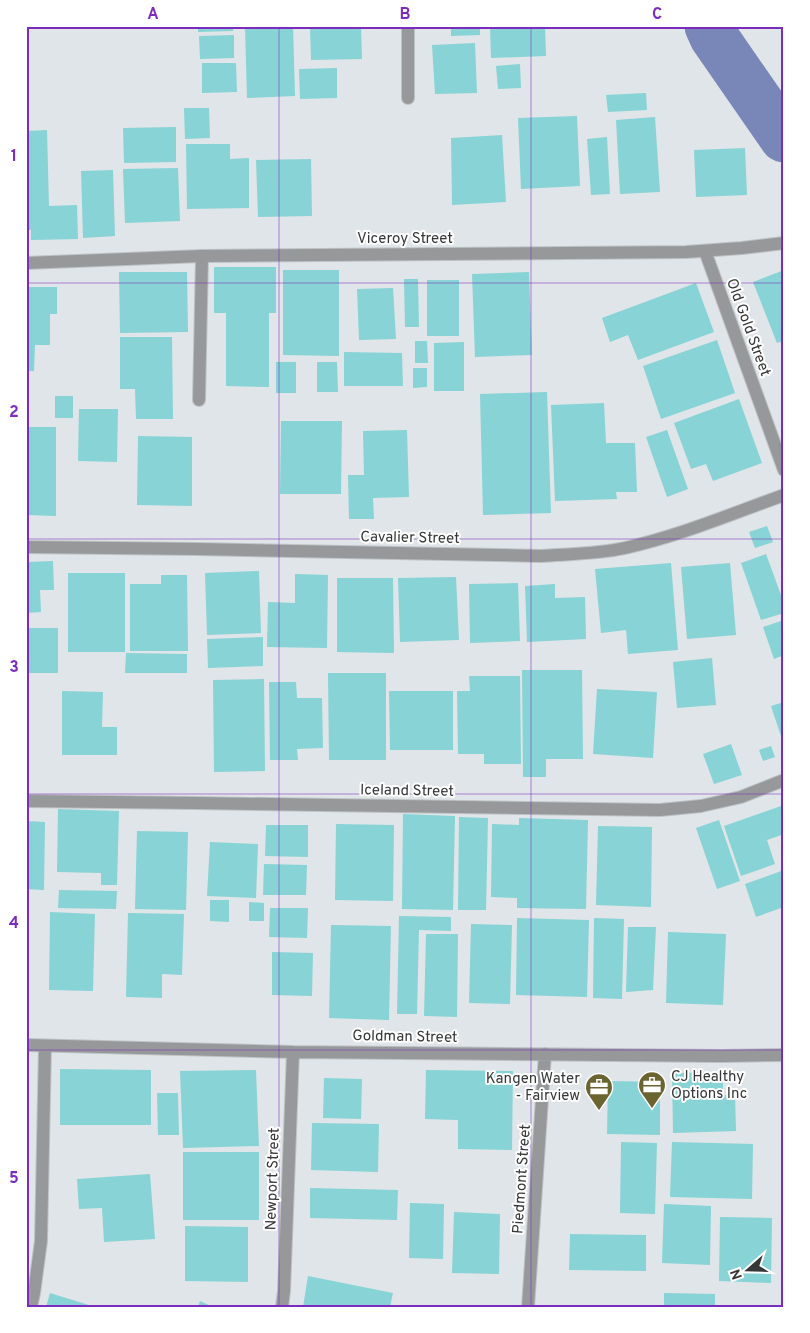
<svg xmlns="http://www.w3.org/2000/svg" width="810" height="1333" font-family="Overpass,sans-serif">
  <rect width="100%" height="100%" fill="#dfe5e8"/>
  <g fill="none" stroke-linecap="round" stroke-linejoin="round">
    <path stroke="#7887b7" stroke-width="49" d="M709,26L714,37L784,138"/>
  </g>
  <path fill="#88d3d5" d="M198,26H233V31L198,32Z
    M245,26H293L295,96L247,98Z
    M310,26H361L362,59L311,60Z
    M451,26H480V35L451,36Z
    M490,26H545L546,56L491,58Z
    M234,35V58L200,59L199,36Z
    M475,43L477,93L435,94L432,45Z
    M202,63H236L237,92L202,93Z
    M520,64L521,88L498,89L496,66Z
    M337,68V98L300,99L299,69Z
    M646,93L647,110L608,112L606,95Z
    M184,108H209L210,138L185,139Z
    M577,116L580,186L521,189L518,118Z
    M655,117L660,192L620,194L616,120Z
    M176,127V162L124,163L123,128Z
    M47,130L49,206L77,205L78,239L31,240V230H26V131Z
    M502,135L506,202L452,205L451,138Z
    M607,137L610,194L591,195L587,139Z
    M186,144H230V159L249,158V208L187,209Z
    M745,148L747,195L696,197L694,150Z
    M311,159L312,216L258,217L256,160Z
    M178,168L180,221L125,223L123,169Z
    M113,170L115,236L83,238L81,171Z
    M214,267H276V313H269V387L226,386V313H214Z
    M283,270H339V356L283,355Z
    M784,270V341L777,343L753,282Z
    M119,272H187L188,332L120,333Z
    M529,272L532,355L475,357L472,274Z
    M404,279H418L419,327H405Z
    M427,280H459V336H427Z
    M696,283L714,332L638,360L628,335L610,342L602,318Z
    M26,287H57V314H50V345H35L34,371H26Z
    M393,288L396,339L359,340L357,289Z
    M120,337H172L173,419H136L135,389H120Z
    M717,340L735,393L661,419L643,366Z
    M415,341H427L428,363H415Z
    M464,342V391H434V343Z
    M344,352L402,353L403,386H344Z
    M276,362H296V393H276Z
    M317,362H337L338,392H317Z
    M413,368H427V387L413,388Z
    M547,392L551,513L483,515L480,394Z
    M55,396H73V418H55Z
    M739,399L762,463L713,481L706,464L691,469L674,423Z
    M604,403L606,443H635L637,492H616L617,499L555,501L551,405Z
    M79,409H118L117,462L78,461Z
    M281,421H342L341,494H280Z
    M26,427H56V516L26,515Z
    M407,430L409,497L373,498L374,519H349L348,475H364L363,431Z
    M667,430L688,489L667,497L646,437Z
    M138,436L192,437V506L137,505Z
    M767,526L773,542L755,548L749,532Z
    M766,554L781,595L784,594V613L761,620L741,563Z
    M53,561L54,590H40L41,612L26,613V562Z
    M671,563L678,650L628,654L626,630L601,633L595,569Z
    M730,563L736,635L687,639L681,567Z
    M259,571L261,633L207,635L205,573Z
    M68,573H125V652H68Z
    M295,574L328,575L327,648L267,647L268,602L295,603Z
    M161,575H187L188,651H130V584H161Z
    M456,577L459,640L400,642L398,578Z
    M337,578H393L394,653L337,652Z
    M518,583L520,641L470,643L469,584Z
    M555,584V598L585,597L586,639L527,642L525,586Z
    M784,620V655L774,659L763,627Z
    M26,628H58V673H26Z
    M263,637V666L208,668L207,639Z
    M126,653L187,654V673H125Z
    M712,658L716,705L677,708L673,662Z
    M522,670H582L583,759H546V777H523Z
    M328,673H386V760H329Z
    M469,676H520L521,764H484V754H458L457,691H470Z
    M264,679L265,771L214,772L213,680Z
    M269,682H296L297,698H322L323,748L297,749L298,760H270Z
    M597,689L657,692L653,758L593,754Z
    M62,691L103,692L102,727H117V755H62Z
    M389,691H453V750H390Z
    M784,702V742H783L771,706Z
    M731,744L742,775L714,784L703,754Z
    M771,746L775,757L763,761L759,750Z
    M784,805V834L767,840L775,864L741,876L724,826Z
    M58,809L119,811L117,885H101V873L57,872Z
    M403,814L455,816L453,910L402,909Z
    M459,817L488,818L486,910H458Z
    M519,818L588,820L586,909L517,908V898L491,897L492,824L519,825Z
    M719,820L740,881L717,889L696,828Z
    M26,821L45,822L44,890L26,889Z
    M336,824L394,825L393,901L335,900Z
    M266,825H308V857L265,856Z
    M598,826L652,827L651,907L596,905Z
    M137,831L188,832L186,910L135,909Z
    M210,842L258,844L256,898L207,896Z
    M264,864L307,865L306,895H263Z
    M784,870V907L756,917L745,884Z
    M59,890L117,891L116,909L58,908Z
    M210,900H229V922L210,921Z
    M249,902L264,903V921H249Z
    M270,908H308L307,938L269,937Z
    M50,912L95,914L93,991L49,990Z
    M128,913L184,914L182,975L162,974V998L126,997Z
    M399,916L451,917V931L419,930L417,1014H397Z
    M517,918L589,920L587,997L516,995Z
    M594,918L624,919L622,999L593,998Z
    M471,924L512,925L510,1004L469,1003Z
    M331,925L391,926L389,1020L329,1018Z
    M628,927H656L653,990L626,992Z
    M668,932L726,934L723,1005L666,1003Z
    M426,934H458L457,1017L424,1016Z
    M272,952L313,953L312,996L272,995Z
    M60,1069L151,1070V1125H60Z
    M256,1070L259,1146L183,1148L180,1071Z
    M426,1070L513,1071L512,1150L458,1149V1120L425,1119Z
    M723,1072V1095L735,1094L736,1131L673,1133L672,1073Z
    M324,1078L362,1079L361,1119L323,1118Z
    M608,1081L660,1082V1135L607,1134Z
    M157,1093H178L179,1135H158Z
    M312,1123L379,1124L378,1172L311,1170Z
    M621,1142L657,1143L655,1214L620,1213Z
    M672,1142L753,1144L752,1199L670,1197Z
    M183,1152H259V1220H183Z
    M150,1174L155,1239L104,1242L102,1208L79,1209L77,1179Z
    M310,1188L398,1190L397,1220L310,1218Z
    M410,1203L444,1204L443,1259L409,1258Z
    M664,1204L711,1206L710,1265L662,1263Z
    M454,1212L500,1214L499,1274L452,1273Z
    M720,1217L772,1218L771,1283L719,1281Z
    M185,1226L248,1227V1282L185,1281Z
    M570,1234L646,1235V1271L569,1270Z
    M308,1276L393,1293L390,1307H303Z
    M50,1293L92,1306V1307H46Z
    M664,1293L715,1294V1307H664Z
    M200,1301L213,1307H198Z"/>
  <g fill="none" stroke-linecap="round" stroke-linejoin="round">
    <g stroke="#bdc2c5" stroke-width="14">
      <path id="lane" d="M199,400L202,256"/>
    </g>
    <g stroke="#bdc2c5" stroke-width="14">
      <path id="street" d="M408,26V98
        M705,251L784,470
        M26,263L202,256L686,252L742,248L784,243
        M26,547L197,549L541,556C569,554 598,554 625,548C679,536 731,514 784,495
        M26,801L196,803L660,810L701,806L741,797L784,780
        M26,1045L293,1052L722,1056L784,1055
        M31,1307L34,1293L41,1241L45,1046
        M282,1307L284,1291L293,1052
        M528,1307L545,1054"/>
    </g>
    <use href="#lane" stroke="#96989a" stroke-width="12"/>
    <use href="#street" stroke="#96989a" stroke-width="12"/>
  </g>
  <path fill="none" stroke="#7b2cbf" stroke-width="1" stroke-opacity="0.55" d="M279,26V1307M531,26V1307M26,283H784M26,539H784M26,794H784M26,1050H784"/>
  <defs>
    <g id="office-pin" transform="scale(1.4375)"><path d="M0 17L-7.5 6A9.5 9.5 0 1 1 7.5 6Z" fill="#6c6430" stroke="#fff"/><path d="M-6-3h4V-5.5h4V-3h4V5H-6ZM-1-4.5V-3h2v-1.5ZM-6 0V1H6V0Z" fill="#fff"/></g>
  </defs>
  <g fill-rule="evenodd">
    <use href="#office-pin" x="652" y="1085"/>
    <use href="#office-pin" x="599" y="1087"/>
  </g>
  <g text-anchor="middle" stroke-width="4" stroke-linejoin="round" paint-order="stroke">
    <g font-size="15" fill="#343637" stroke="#fff">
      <text x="405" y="243">Viceroy Street</text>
      <text transform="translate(749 327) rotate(70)" y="5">Old Gold Street</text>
      <text transform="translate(410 537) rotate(1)" y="5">Cavalier Street</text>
      <text transform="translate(407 790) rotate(1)" y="5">Iceland Street</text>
      <text transform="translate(405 1036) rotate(1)" y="5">Goldman Street</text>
      <text transform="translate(272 1179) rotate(-88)" y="5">Newport Street</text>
      <text transform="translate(521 1179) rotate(-86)" y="5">Piedmont Street</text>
    </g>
    <g font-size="15" fill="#343637" stroke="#fff" text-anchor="start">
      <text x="671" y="1081">CJ Healthy<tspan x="671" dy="17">Options Inc</tspan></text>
      <text x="580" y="1083" text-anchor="end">Kangen Water<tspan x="580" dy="17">- Fairview</tspan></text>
    </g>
  </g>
  <rect width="810" height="1333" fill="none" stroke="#ffffff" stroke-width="55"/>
  <g transform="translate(748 1270) rotate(250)" stroke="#ffffff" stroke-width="4" paint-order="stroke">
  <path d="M0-4L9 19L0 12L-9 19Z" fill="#343637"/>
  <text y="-8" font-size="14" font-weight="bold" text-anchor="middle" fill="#343637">N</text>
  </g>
  <rect x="28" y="28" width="754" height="1278" fill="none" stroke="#7b2cbf" stroke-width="2"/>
  <g font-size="16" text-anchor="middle" font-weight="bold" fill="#7b2cbf">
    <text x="153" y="19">A</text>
    <text x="405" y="19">B</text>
    <text x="657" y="19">C</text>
    <text x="14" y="161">1</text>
    <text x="14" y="417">2</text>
    <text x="14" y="672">3</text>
    <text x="14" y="928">4</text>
    <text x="14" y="1183">5</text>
  </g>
</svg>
